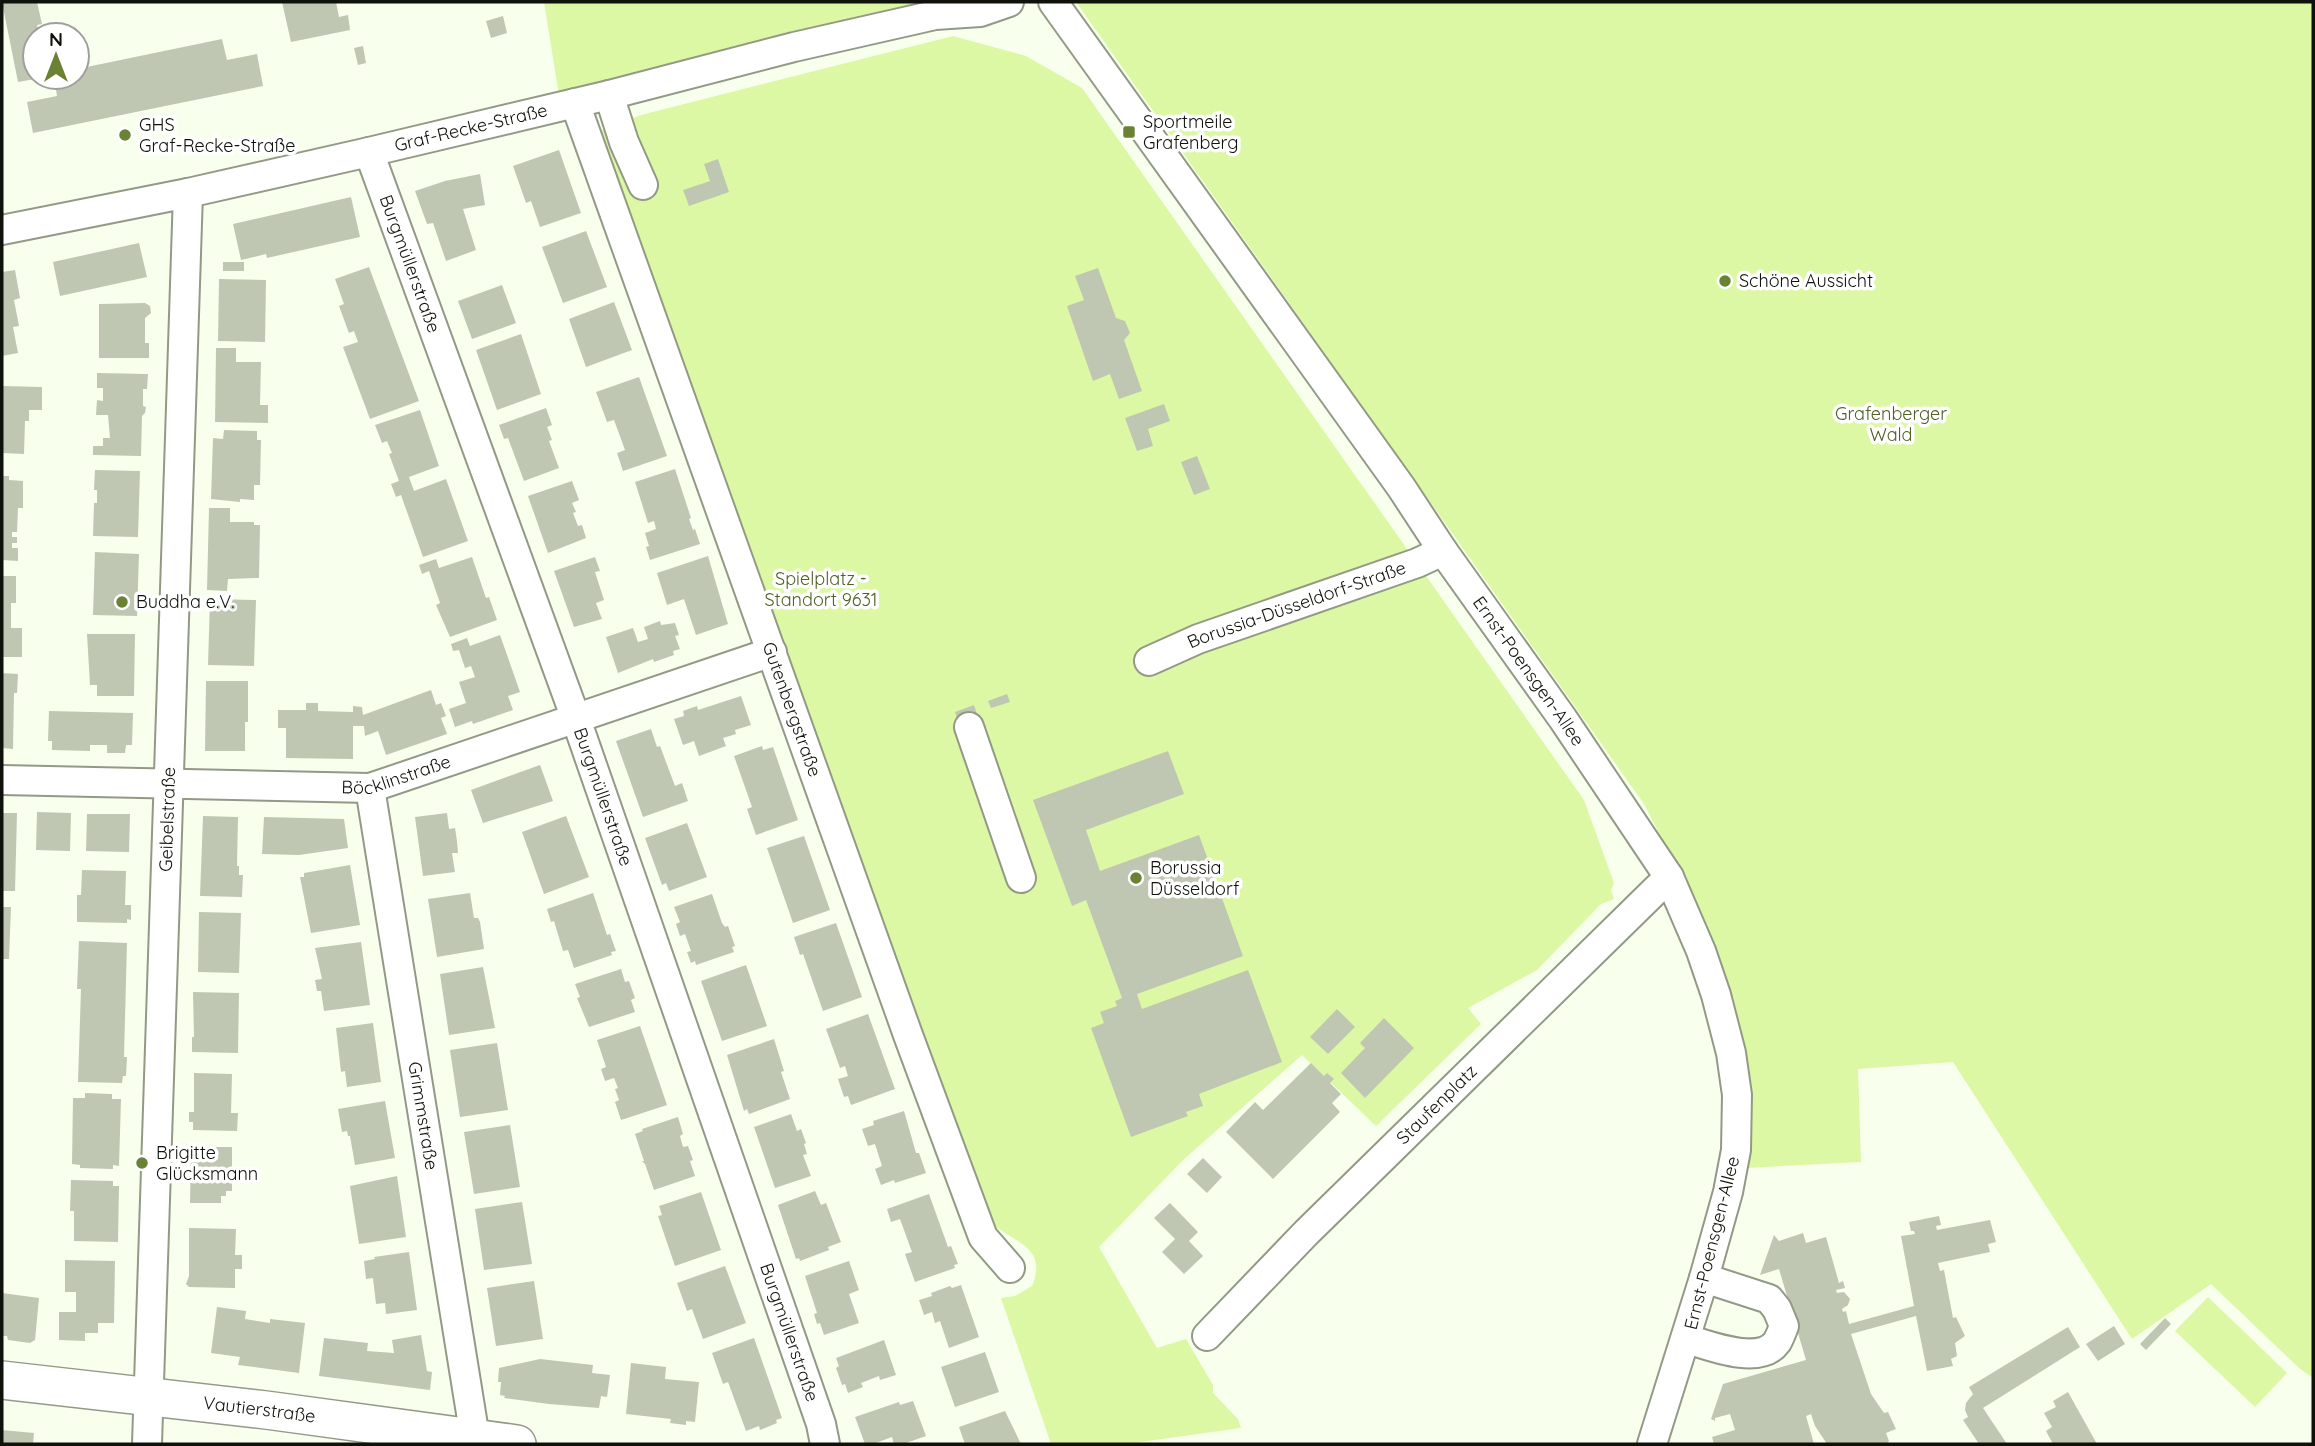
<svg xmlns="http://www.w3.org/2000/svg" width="2315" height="1446" font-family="Quicksand,sans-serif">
  <rect width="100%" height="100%" fill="#f8ffed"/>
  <path fill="#dcf8a4" d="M544,2H948L559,95Z
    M1076,2H2313V1378L2299,1368L2211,1284L2132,1339L1953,1062L1858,1069L1861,1162L1745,1168L1750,1078L1707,925L1644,804Z
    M953,36L1026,56L1082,88L1584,800L1614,883L1611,890L1614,899L1601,904L1537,970L1468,1008L1481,1024L1376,1126L1302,1055L1183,1160L1099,1247L1157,1348L1186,1339L1213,1385V1393L1238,1419L1241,1428L1126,1444H1051L1001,1298L1015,1296L1032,1286C1047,1250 1020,1244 996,1227C990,1222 985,1216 980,1210L599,131L641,115Z
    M2208,1297L2287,1373L2255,1407L2175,1331Z"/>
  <path fill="#bfc7b2" d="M2,2H37L42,24L37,25L39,35H35V79L18,82Z
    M282,2H336L339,17L348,15L350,30L291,42Z
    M503,16L507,33L491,38L486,21Z
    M222,39L227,60L257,54L263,86L33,133L27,102L57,96L54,77H77V69Z
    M363,46L366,63L358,65L354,48Z
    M559,150L581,213L540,227L531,201L526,203L513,166Z
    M718,159L729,192L689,206L683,190L710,181L704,164Z
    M480,174L485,205L463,209L476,250L446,261L433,223L427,224L415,191L445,181Z
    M351,197L360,237L267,258L266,254L241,260L233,224Z
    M586,231L607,287L563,303L542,247Z
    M139,243L147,277L60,296L53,262Z
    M223,262H244V271H223Z
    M369,267L419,401L370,419L343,347L358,342L354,331L349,333L339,306L344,304L335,279Z
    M1098,268L1116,318L1125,321L1130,333L1124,340L1142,391L1119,399L1110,374L1093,381L1067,306L1084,300L1075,276Z
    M15,270L20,298L14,300L19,326L13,327L18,353L2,356V272Z
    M219,279L266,280L265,342L218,341Z
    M502,285L516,323L472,339L458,301Z
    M614,302L632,350L586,367L569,319Z
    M99,304L145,303L150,306L151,313L145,318V343H149V358H99Z
    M521,334L541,394L497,410L476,350Z
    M216,348H236V362H261L260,405H268V423L215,422Z
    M97,373L148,374L147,389H143V406L146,407L145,413L142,416L141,456L93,455V446H103V438H110L108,415H96L97,400L103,401V388H97Z
    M639,377L667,456L623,471L617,453L625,450L614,420L607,422L596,392Z
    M2,386L42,387V410H29V421H25L24,454L2,453Z
    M1164,404L1170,421L1148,429L1153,446L1137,451L1125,418Z
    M546,408L552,425L547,427L552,440L549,441L559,468L524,481L508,438L504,439L499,425Z
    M420,410L439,466L409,477L414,491L446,479L468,541L423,557L401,495L396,497L391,484L399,481L389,454L392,453L387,441L382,443L375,425Z
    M224,430L257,431V440H261L260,485H254V500L240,499V502L211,499L213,438L223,439Z
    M1197,456L1210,489L1194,495L1181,462Z
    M675,469L691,518L689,519L693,530L695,529L700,544L650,560L646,547L649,546L645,533L656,529L654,521L648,523L635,482Z
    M95,470L140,471L138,537L93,536L94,503H97V490H94Z
    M2,476H9V480L23,481V508H18L17,532H12V537H17V543H12V548H18V561L2,560Z
    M572,481L579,500L572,503L576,512L573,513L578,526L582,525L586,538L548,553L528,496Z
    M209,508H230V522H254V525H260L259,578L228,579L227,591L207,590Z
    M95,552L139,554L137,616L93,615Z
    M708,556L728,624L696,635L684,599L667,605L657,573Z
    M472,557L486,598L489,597L497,620L450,637L436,605L440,603L429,571L422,574L419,565L436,559L439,568Z
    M595,557L600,571L595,572L604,600L596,603L602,619L574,627L554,571Z
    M2,576H16V603H11V628H22V657H2Z
    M210,599L256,600L254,666L208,665Z
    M660,621L661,625L675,623L679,635L675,636L680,649L673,651L674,655L654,662L653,659L618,673L606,637L633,628L638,642L648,639L644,627Z
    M87,634H135L134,696H97V685H90Z
    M500,635L520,692L508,696L513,710L473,724L472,721L455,727L449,709L466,703L459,682L475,677L471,666L465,668L459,650L453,651L451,644L467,638L470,646Z
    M2,673L18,674L17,693H14L13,749L2,748Z
    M206,681H248V722H245V751H205Z
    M431,690L436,705L441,703L446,716L441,718L447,734L386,755L378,731L365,736L364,726H353V759L286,758V728H278V710H306V703H318V711L353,712V706L362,707L363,715Z
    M1007,694L1010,702L991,708L988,701Z
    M741,696L751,725L735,730L736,734L723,738L726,746L699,756L694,741L683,745L674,719L684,716L683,711L697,706L698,710Z
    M974,705L977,714L958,721L955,712Z
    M49,711L133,713L132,745H126L125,753H107V745H90V751L52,750V741H48Z
    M651,729L657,747L660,746L675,786L682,783L688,801L643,817L616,741Z
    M762,746L763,750L773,747L798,820L756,835L747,809L752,807L734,756Z
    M1168,751L1184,794L1086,830L1100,871L1199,835L1243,956L1137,994L1142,1009L1248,970L1282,1062L1199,1094L1203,1106L1186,1112L1188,1116L1131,1137L1091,1028L1104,1023L1100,1012L1117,1006L1115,1001L1122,998L1086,900L1072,906L1033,800Z
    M540,765L553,801L483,823L471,790Z
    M37,812L71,813L70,851L36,850Z
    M2,813H17L15,891H2Z
    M447,813L449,829L455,828L457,841L458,853H452L455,872L423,876L415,817Z
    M87,814H130L129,852L86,851Z
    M203,816L238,817L237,866H239V875H243L242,897L200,896Z
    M566,816L589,877L544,894L522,832Z
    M264,817L344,819L348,848L299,855L262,854Z
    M687,823L707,877L669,891L666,883L662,885L645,838Z
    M804,836L830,910L793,923L767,848Z
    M350,865L360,925L311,933L300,877H304V873Z
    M82,870L126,871L125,905H131V920L127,919V923L77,922V895H81Z
    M470,893L474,918H478L480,922L484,949L437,957L428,899Z
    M593,893L607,935L610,934L616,951L611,952L612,955L574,968L568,950L563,951L554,921L551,922L547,909Z
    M712,894L722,923L725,927L728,926L735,946L732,947L734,952L696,965L695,961L691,963L687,952L691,951L685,934L680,936L676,924L680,922L674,907Z
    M2,907H11L9,959H2Z
    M199,912L241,913L239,973L198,972Z
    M836,923L862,997L823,1011L803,954L800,955L794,937Z
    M79,941L127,943L124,1057H127L126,1076H123L122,1083L78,1082L81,989H77Z
    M361,942L370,1005L324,1011L321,991H317L315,980L322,979L315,948Z
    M746,965L767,1026L722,1041L701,981Z
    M483,967L495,1028L449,1035L440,974Z
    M621,969L625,982L629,981L635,998L631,1000L635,1012L589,1027L577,998L580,997L575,984Z
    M193,992L239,993L238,1053L192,1052V1037H194Z
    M1337,1009L1355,1027L1328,1054L1310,1037Z
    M868,1014L895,1089L851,1105L848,1096L844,1097L838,1079L848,1076L845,1066L840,1068L826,1029Z
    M1384,1018L1414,1048L1365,1098L1341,1073L1365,1048L1360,1043Z
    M373,1023L381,1082L347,1087L345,1071L341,1072L336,1028Z
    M640,1026L667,1105L621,1120L615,1102L619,1100L615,1089L618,1088L614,1078L605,1081L601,1069L606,1067L597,1040Z
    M774,1039L784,1071L781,1072L790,1099L749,1114L747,1109L744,1111L727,1055Z
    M497,1043L508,1110L460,1117L450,1050Z
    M1311,1063L1324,1076L1327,1073L1334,1079L1330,1083L1341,1094L1332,1103L1340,1112L1273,1179L1226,1132L1255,1102L1263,1110Z
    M194,1073L232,1074L231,1113H238L237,1131L193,1130V1122H189V1112H194Z
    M85,1093L112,1094V1099H121L119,1166L113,1165V1169L80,1168V1165L72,1164L73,1098H85Z
    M385,1101L395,1158L355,1165L350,1136H348L347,1131L342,1132L338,1109Z
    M904,1111L916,1153H919L926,1173L895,1183L894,1180L881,1185L875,1169L882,1166L875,1144L868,1146L862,1129L874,1125L873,1121Z
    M791,1114L797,1131L801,1129L806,1143L804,1144L807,1154L803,1155L811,1176L775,1188L754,1127Z
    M678,1117L683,1134L680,1136L683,1147L688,1146L693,1160L690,1161L695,1176L654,1190L645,1164L642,1161H644L635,1134L643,1131L642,1129Z
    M510,1125L520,1187L474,1194L464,1132Z
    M197,1147H232V1168H228V1178H232V1191H226V1196H221V1203H190L191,1151H197Z
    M1203,1158L1222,1177L1207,1193L1187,1174Z
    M397,1176L406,1237L359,1244L350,1186Z
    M71,1180L113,1181V1186H119L118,1242L74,1241V1211H70Z
    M815,1191L821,1205L826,1203L841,1242L828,1247L829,1250L800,1261L799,1258L796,1259L778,1205Z
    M701,1192L721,1250L675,1266L658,1216L662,1215L659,1206Z
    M929,1194L948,1247L951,1246L958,1264L954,1265L955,1268L915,1282L905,1254L912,1252L900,1219L891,1222L887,1209Z
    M522,1202L532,1264L484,1270L475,1209Z
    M1170,1203L1198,1232L1189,1241L1203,1256L1184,1274L1162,1252L1175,1239L1154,1218Z
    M1939,1216L1941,1225L1936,1226L1937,1230L1990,1220L1996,1242L1988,1244L1990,1252L1938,1263L1940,1271L1944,1270L1953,1318L1956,1317L1965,1336L1955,1343L1957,1356L1951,1359L1953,1366L1927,1371L1916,1316L1851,1334L1871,1394L1884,1413L1888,1412L1896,1429L1886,1433L1889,1441L1887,1444H1827L1815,1426L1811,1414L1806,1416L1814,1444H1714L1712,1437L1735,1430L1730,1414L1715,1418V1421L1711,1419L1723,1384L1806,1360L1779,1269L1760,1275L1774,1235L1779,1241L1803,1233L1806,1243L1826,1237L1839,1283L1843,1281L1845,1288L1836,1290L1837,1293L1844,1292L1850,1299L1848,1305L1842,1309L1843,1312L1846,1311L1849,1324L1914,1306L1901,1236L1915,1234L1914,1231H1911L1909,1222Z
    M189,1228L236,1229L235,1255H242V1269H235V1288L189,1287L186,1284L189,1276Z
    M409,1252L417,1310L386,1314L385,1303L376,1304L373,1278L366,1279L364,1261L375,1259L374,1257Z
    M65,1260L115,1261L114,1323H98V1333H85V1341L59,1340V1312H76V1292H65Z
    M849,1261L859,1290L849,1294L859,1323L824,1335L820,1323L817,1324L814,1314L817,1313L805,1276Z
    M725,1266L746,1323L703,1339L692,1309L687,1311L677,1283Z
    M534,1281L543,1339L496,1346L487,1288Z
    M961,1285L979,1337L949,1348L940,1321L935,1323L932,1312L924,1315L919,1300L932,1296L931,1293L950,1286L952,1288Z
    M2,1293L39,1298L35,1340L30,1343L8,1340L7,1336H2Z
    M217,1307L246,1311L245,1319L270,1323V1319L305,1323L299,1373L238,1365L240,1357L211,1353Z
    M2165,1318L2171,1324L2146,1350L2140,1344Z
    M2114,1326L2125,1344L2098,1361L2086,1344Z
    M2068,1327L2080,1347L1983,1408L2007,1444H1979L1963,1420L1968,1417L1965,1410L1966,1403L1973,1394L1969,1387Z
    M421,1335L427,1371L432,1372L430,1390L319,1376L324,1338L368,1343L367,1351L394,1353L392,1340Z
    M754,1338L782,1418L776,1420L777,1423L760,1430L759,1426L746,1431L728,1382L723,1384L712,1353Z
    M884,1340L896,1375L880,1380L879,1376L861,1383L863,1387L848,1393L845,1384L842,1385L836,1368L839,1366L836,1358Z
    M985,1352L999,1392L955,1407L941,1367Z
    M540,1359L593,1365L592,1373L610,1375L607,1397L601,1396L599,1408L549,1404L504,1398L505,1396L500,1395L501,1382H498L499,1368Z
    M631,1363L666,1367L665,1379L699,1382L695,1422L686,1421V1425L670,1423L671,1419L626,1414Z
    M2068,1392L2097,1444H2053L2046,1431L2052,1427L2044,1413L2056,1407L2053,1401Z
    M913,1401L926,1436L903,1444H894L892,1437L873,1444H865L855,1417L899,1402L900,1405Z
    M1005,1411L1021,1444H965L959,1427Z
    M2,1430L34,1433L33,1444H2Z"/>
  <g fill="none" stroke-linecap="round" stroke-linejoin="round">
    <g stroke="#929a86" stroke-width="32">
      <g id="minor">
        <path id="s1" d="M1053,2L1401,487L1443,551L1563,719L1669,877L1701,951L1716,995L1731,1053L1737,1095L1736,1150L1728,1192L1704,1278L1652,1444"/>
        <path d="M609,95L624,142L643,185"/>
        <path id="s2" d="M575,103L908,1035L983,1237L1010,1268"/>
        <path id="s3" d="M369,152L576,719L821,1424L825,1444"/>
        <path id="s4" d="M2,230L188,193L369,152L609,95L794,47L935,15L980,12L1009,2"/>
        <path id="s5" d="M1149,661L1198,639L1417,563L1443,551"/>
        <path d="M969,727L1021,878"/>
        <path id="s6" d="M2,780L370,788L772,652"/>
        <path id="s7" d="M370,788L476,1444"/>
        <path id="s8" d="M1207,1336L1306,1233L1669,877"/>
        <path d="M1687,1339C1710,1346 1760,1366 1777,1342C1780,1337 1782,1331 1784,1326L1777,1309L1769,1299L1704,1278"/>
        <path id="s9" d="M147,1444L188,193"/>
      </g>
    </g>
    <g stroke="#929a86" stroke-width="40">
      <g id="major">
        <path id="s10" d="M2,1380L266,1410L517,1444"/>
      </g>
    </g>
    <use href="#minor" stroke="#fff" stroke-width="28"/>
    <use href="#major" stroke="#fff" stroke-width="37"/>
  </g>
  <g fill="#6b8234" stroke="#fff" stroke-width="2.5">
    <rect x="1122" y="125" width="14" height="14" rx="3.5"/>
    <circle cx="125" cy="135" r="7"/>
    <circle cx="1725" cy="281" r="7"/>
    <circle cx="122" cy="602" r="7"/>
    <circle cx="1136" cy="878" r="7"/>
    <circle cx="142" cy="1163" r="7"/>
  </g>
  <g text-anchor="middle" stroke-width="7" stroke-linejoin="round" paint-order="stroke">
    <g font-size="18" fill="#0f120b" stroke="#fff" text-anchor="start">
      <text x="1143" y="128">Sportmeile<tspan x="1143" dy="21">Grafenberg</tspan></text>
      <text x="139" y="131">GHS<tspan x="139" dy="21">Graf-Recke-Straße</tspan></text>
      <text x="1739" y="287">Schöne Aussicht</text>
      <text x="136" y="608">Buddha e.V.</text>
      <text x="1150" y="874">Borussia<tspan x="1150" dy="21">Düsseldorf</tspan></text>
      <text x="156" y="1159">Brigitte<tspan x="156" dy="21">Glücksmann</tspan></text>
    </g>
    <g font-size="18" fill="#0f120b" stroke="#fff">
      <text dy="6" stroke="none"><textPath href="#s4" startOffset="480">Graf-Recke-Straße</textPath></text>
      <text dy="6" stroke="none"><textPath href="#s3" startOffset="119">Burgmüllerstraße</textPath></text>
      <text dy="6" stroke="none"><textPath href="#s5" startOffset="158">Borussia-Düsseldorf-Straße</textPath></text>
      <text dy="6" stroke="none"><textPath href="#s1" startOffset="821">Ernst-Poensgen-Allee</textPath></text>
      <text dy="6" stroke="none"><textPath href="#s2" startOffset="644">Gutenbergstraße</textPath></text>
      <text dy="6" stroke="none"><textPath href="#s6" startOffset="396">Böcklinstraße</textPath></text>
      <text dy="6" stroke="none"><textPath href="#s3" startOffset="686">Burgmüllerstraße</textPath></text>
      <text dy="6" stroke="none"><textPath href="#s9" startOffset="625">Geibelstraße</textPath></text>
      <text dy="6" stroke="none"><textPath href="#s8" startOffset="326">Staufenplatz</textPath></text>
      <text dy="6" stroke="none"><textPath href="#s7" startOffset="332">Grimmstraße</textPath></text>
      <text transform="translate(1712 1243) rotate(-76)" y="6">Ernst-Poensgen-Allee</text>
      <text dy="6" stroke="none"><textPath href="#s3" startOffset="1253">Burgmüllerstraße</textPath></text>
      <text dy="6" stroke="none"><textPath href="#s10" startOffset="259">Vautierstraße</textPath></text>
    </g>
    <g font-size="18" fill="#4e6024" stroke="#fff">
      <text x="1891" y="420">Grafenberger<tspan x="1891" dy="21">Wald</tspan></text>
      <text x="821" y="585">Spielplatz -<tspan x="821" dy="21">Standort 9631</tspan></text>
    </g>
  </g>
  <rect width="2315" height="1446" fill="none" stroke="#0f120b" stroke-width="7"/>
  <g transform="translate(56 56)"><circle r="33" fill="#ffffff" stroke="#9fa09d" stroke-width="2"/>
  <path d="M0-5L12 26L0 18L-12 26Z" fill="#6b8234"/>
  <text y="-10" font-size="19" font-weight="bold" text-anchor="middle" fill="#0f120b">N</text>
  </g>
</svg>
